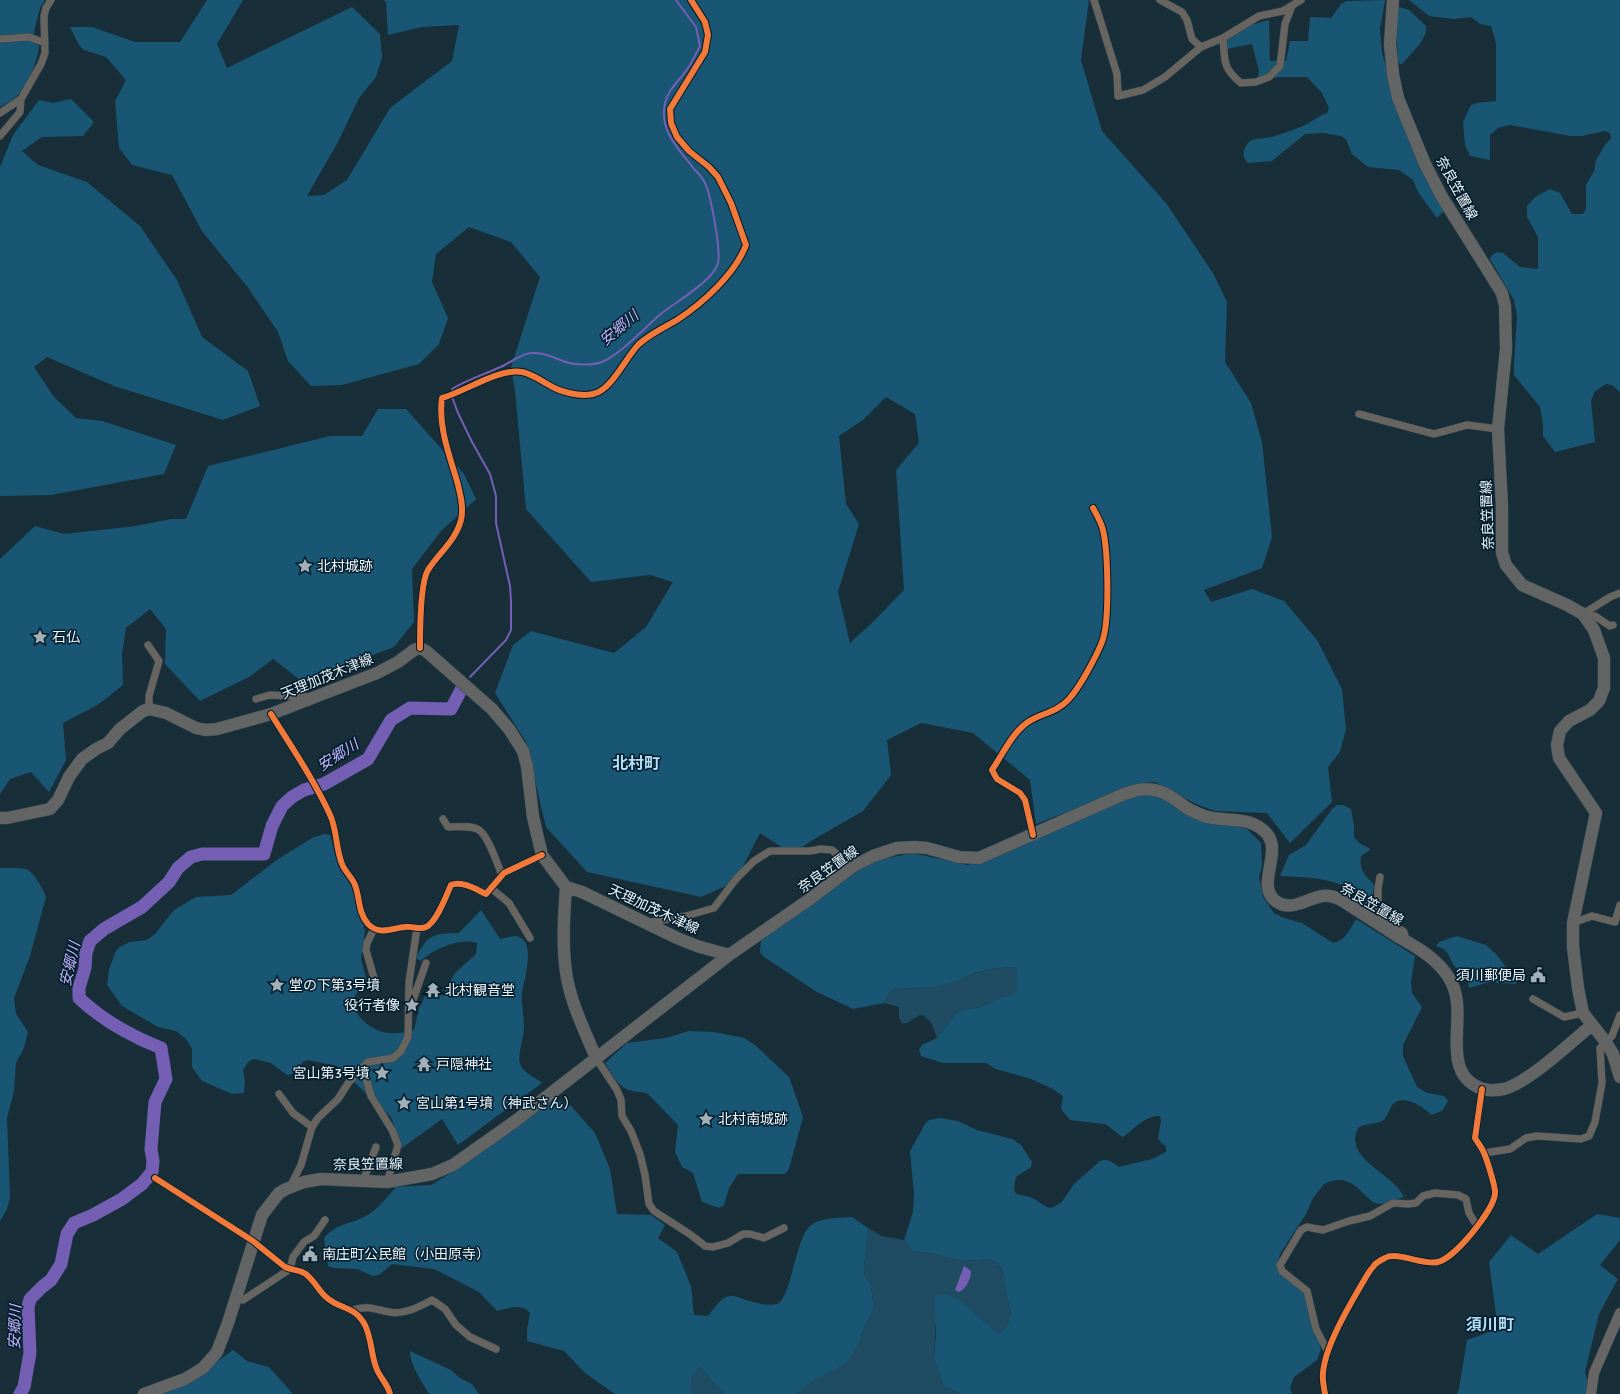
<svg xmlns="http://www.w3.org/2000/svg" width="1620" height="1394" font-family="Signika,'Noto Sans JP',sans-serif">
  <rect width="100%" height="100%" fill="#182f3a"/>
  <path fill="#204c63" d="M1014,967L1017,972L1018,984L1017,990L1013,994L1002,997L981,1007L965,1009L955,1014L937,1038C933,1028 932,1018 920,1015L907,1023H902L899,1018V1007L884,1003L889,993L893,989L934,987L990,969Z
    M868,1228L882,1236L904,1240L913,1251L931,1253L962,1261L991,1259C994,1262 998,1265 1000,1268C1006,1276 1013,1312 1010,1321C1008,1326 1003,1329 999,1333C982,1323 968,1301 950,1295C946,1294 941,1295 937,1295L934,1360L944,1387L963,1394H797L811,1382L847,1363L859,1344L862,1333L874,1308L871,1285L865,1276L864,1270Z
    M700,1367L724,1394H691V1379Z"/>
  <path fill="#185673" fill-rule="evenodd" d="M0,0H45L40,8L34,31L35,34L0,36Z
    M207,0H243L217,44L227,68L352,7L380,34L382,57L376,77L359,98L338,142L307,196L324,195L347,180L390,108L452,61L459,25L422,27L388,35L386,2L383,0H1089L1081,60L1102,131L1166,203L1213,273L1227,302L1225,362L1251,403L1262,442L1272,537L1262,568L1204,590L1211,602L1252,589L1284,601L1317,640L1342,689L1346,729L1340,752L1328,767L1332,802L1290,843L1267,813L1215,811L1196,804L1155,782L1141,783L1036,824L1030,780L973,733L921,723L887,740L891,775L863,811L811,841L792,854L760,833L735,882L701,897L587,872L546,827L526,742L495,693L513,645L531,631L614,653L646,627L673,582L650,575L591,582L526,509L515,391L511,367L540,277L511,242L469,227L436,254L432,282L448,318L439,344L419,364L342,385L311,386L288,361L278,332L249,289L202,231L172,175L132,165L119,148L115,101L126,80L106,57L84,50L79,45L70,27H92L135,42H180ZM886,397L915,414L919,443L896,470L904,590L873,622L850,643L838,592L859,524L846,504L839,436L863,420Z
    M1384,0L1385,1L1380,29L1382,53L1387,70L1443,207V212L1437,218L1418,192L1413,180L1399,170L1368,167L1352,154L1346,139L1341,136L1323,133L1305,134L1272,161L1248,163C1242,157 1242,150 1248,143C1253,137 1265,139 1272,137C1283,133 1294,130 1305,125C1313,121 1318,116 1327,113L1329,108L1322,93L1307,77H1278L1261,82L1258,77L1259,71L1252,44L1227,49L1226,40L1243,27L1269,20L1270,61H1286L1290,41H1308L1310,17L1331,18L1341,4L1347,1Z
    M1409,0H1620V392L1612,385L1606,384L1595,391L1591,401L1595,442L1555,452L1543,436V424L1540,407L1514,375V364L1517,316L1514,300L1490,259L1492,255L1497,252L1503,253L1520,267L1538,269V237L1527,217V206L1535,197L1550,189L1560,193L1572,214H1583L1586,209V185L1594,171L1596,160L1605,145L1611,138L1610,133L1605,131L1582,136H1570L1510,125L1498,128L1490,135V160L1470,156L1465,145L1463,122L1471,105L1477,103L1496,101V43L1491,26L1480,24L1471,17L1453,19L1429,16Z
    M1399,7L1409,10L1426,26C1428,40 1410,54 1402,64H1400L1398,62L1396,22Z
    M9,40H31L39,46C38,60 27,88 16,97C12,101 5,104 0,107V42Z
    M71,99L94,122L83,136L42,137L22,151L38,165L87,182L140,226L177,280L202,337L248,371L260,406L223,420L114,386L47,357L34,367L54,397L76,418L102,421L176,445L164,474L51,495L0,496V167L13,135L39,100L53,103Z
    M378,409H406L464,474L476,499L441,531L412,569L414,622L394,647L303,682L273,659L249,677L200,701L165,664L166,629L150,609L126,628L122,654L123,685L99,704L63,723L66,760L49,792L31,772L10,779L0,794V559L35,526L64,534L136,526L171,519H186L208,466L330,436H362Z
    M1138,792L1159,795L1230,824L1247,829L1261,843L1262,866L1259,877L1263,897L1274,913L1284,918L1302,923L1333,943C1345,941 1350,929 1356,919L1415,956L1411,982L1412,993L1422,1007L1403,1045V1056L1417,1087L1427,1093L1444,1096L1448,1101L1442,1111L1431,1115C1423,1106 1402,1093 1392,1105C1389,1110 1387,1118 1382,1121C1375,1125 1365,1123 1358,1128C1345,1154 1380,1169 1394,1184C1398,1187 1401,1192 1404,1197C1396,1199 1387,1204 1379,1204C1367,1203 1357,1179 1339,1180C1334,1180 1328,1182 1324,1184L1313,1198L1306,1214L1280,1254L1277,1268L1304,1292L1321,1349L1317,1360L1294,1377L1290,1388L1292,1394H963L944,1387L934,1360L936,1332L934,1300L937,1295C941,1295 946,1293 950,1295C968,1301 982,1323 999,1333C1006,1327 1010,1323 1011,1313L1003,1273L1000,1267L991,1259L962,1261L931,1253L913,1251L904,1240L913,1212L914,1194L910,1151L925,1124L929,1120L940,1118L958,1121L977,1130L1012,1139L1021,1145L1032,1162L1031,1167L1016,1177C1010,1202 1020,1191 1034,1199C1040,1202 1044,1207 1051,1208L1061,1203L1074,1184L1100,1161C1108,1158 1112,1162 1119,1167L1152,1159L1166,1152V1146L1161,1143L1158,1138L1161,1121L1160,1116C1146,1115 1134,1129 1123,1137C1116,1134 1112,1127 1104,1124L1070,1120L1061,1109L1063,1096L1053,1089L1031,1079L996,1069L986,1063H943L921,1056L919,1050L922,1045L937,1038L955,1014L965,1009L981,1007L1002,997L1013,994L1017,990V972L1014,967L990,969L973,974L950,983L934,987L893,989L889,993L884,1003L853,1009L817,992L764,957L760,952L761,940L841,882L874,861L912,853L968,865L1042,835Z
    M1337,805H1343L1351,809L1354,826V837L1359,843L1369,848L1370,850L1361,856C1359,871 1365,875 1374,885L1372,902L1367,905C1359,897 1349,888 1339,884C1321,877 1299,877 1280,876L1289,855L1306,845L1332,809Z
    M325,834L330,835L339,868L353,888L365,931L361,959L367,982C364,986 357,992 355,996C349,1015 373,1032 389,1033C398,1034 406,1032 414,1030L419,1008L425,996L443,995L455,973L476,954L477,943C462,937 432,949 421,961L416,958C428,933 434,934 459,933L481,910L500,939C506,938 516,934 521,938C535,946 524,981 522,993C521,1004 524,1016 524,1027C524,1037 516,1058 521,1066C524,1073 536,1078 542,1083L458,1145L442,1119L402,1148L391,1117L337,1066L308,1060L303,1062L292,1074L287,1075L271,1063L254,1059L249,1061L243,1070L245,1082L244,1093L232,1094L202,1081L192,1067V1049L186,1039L176,1031L158,1027L122,1006L107,985L109,969L116,951L120,947L130,942L147,940L156,933L174,910L196,897L231,895L278,859L314,837Z
    M0,868C8,868 18,867 26,869C33,871 44,890 46,897L30,956L14,998L16,1014L28,1032L24,1048L16,1063L14,1091L7,1118L10,1197L7,1209L0,1221Z
    M1457,936L1486,945L1497,955L1516,981V984L1489,982L1469,988L1468,980L1470,974C1465,972 1458,970 1455,967C1448,958 1451,950 1436,946L1439,942Z
    M689,1031L714,1032L744,1038L755,1045L789,1077L803,1117L789,1169L785,1174H738L729,1188L724,1205L719,1208L702,1202L693,1173L682,1167L675,1152L678,1125L648,1094C642,1091 639,1093 633,1091C618,1089 612,1074 605,1063L627,1043L666,1038Z
    M551,1098L571,1106L595,1133L610,1169L617,1214L651,1215L665,1225L658,1238L677,1252L691,1286L694,1315L708,1316C732,1284 729,1298 762,1304C766,1305 773,1305 777,1304C791,1299 795,1240 810,1226C820,1217 839,1218 852,1217L868,1228L864,1270L865,1276L871,1285L874,1308L862,1333L859,1344L847,1363L811,1382L797,1394H724L700,1367L691,1379V1394H615L585,1373L564,1351L527,1341V1330L530,1313C521,1303 509,1308 497,1311L479,1292L434,1269L392,1264L379,1275L373,1276L357,1269L334,1268L328,1266L324,1238C338,1222 350,1225 366,1216C378,1209 387,1197 396,1187L431,1185L454,1171Z
    M1597,1214L1620,1218V1240L1600,1265L1618,1279L1599,1314L1585,1372L1591,1394H1457L1459,1389L1467,1340L1498,1329L1489,1262L1511,1235L1538,1254Z
    M233,1350L247,1361L269,1367L293,1394H161L201,1373Z
    M410,1351L451,1370L460,1378L472,1384L479,1394H429C422,1381 410,1366 410,1351Z"/>
  <path fill="#745fb4" d="M964,1266L971,1271C971,1279 966,1289 959,1292L955,1290Z"/>
  <g fill="none" stroke-linecap="round" stroke-linejoin="round">
    <path stroke="#745fb4" stroke-width="2" d="M470,677L506,640L511,630V601L510,586L496,523V496L490,474L472,442L458,413L452,397V389C466,380 483,375 498,368C509,364 520,354 531,353C543,352 552,357 563,361C573,365 591,366 602,362C619,356 647,325 662,313C676,302 714,280 718,263C721,250 711,196 705,183C703,178 698,173 694,169C678,148 659,131 665,103C668,89 681,79 688,68C693,61 696,53 700,46L696,27L676,0"/>
    <path stroke="#745fb4" stroke-width="13" d="M20,1394L24,1387L30,1353L28,1307L30,1299L42,1287L51,1280L61,1264L67,1234L74,1223L93,1215L122,1199L142,1184L152,1172L153,1161L151,1149L155,1102L166,1079L161,1048C131,1036 102,1020 79,998V988L85,968L86,953L90,941L104,929L142,907L169,882L178,868L191,857L202,854H264L272,826L282,806L292,797L304,790L324,784L368,759L391,720L410,708L451,709L461,690"/>
    <g stroke="#394a52" stroke-width="8">
      <path id="street" d="M1094,0L1117,74L1118,96L1143,90L1165,77L1201,47L1223,38L1259,16L1283,11L1301,0
        M1160,0L1182,12L1187,20L1192,39L1201,47
        M1223,38C1225,60 1222,68 1241,83L1256,82L1269,77L1280,66L1285,24L1292,6
        M0,39L29,37L45,43
        M0,113L21,99
        M0,136L20,112L21,99L41,64L45,53L44,16L46,8L51,0
        M1359,414L1434,434L1467,425L1498,429
        M1583,614L1610,597L1620,593
        M1586,617L1595,616L1610,626L1613,625
        M148,645L159,661L149,696V709
        M420,648C420,632 420,583 428,570C439,553 456,540 461,520C464,507 460,493 457,481C449,454 438,426 442,398C464,392 499,368 522,372C532,374 540,380 549,385C560,392 580,397 593,394C612,390 625,358 639,344C650,334 665,327 677,320C703,303 735,274 746,245L731,203L718,177L709,167L689,151L677,137L671,123L670,109L705,52L708,35L705,22L691,0
        M256,699L270,695L309,697
        M271,714C291,746 316,783 331,817C337,832 336,849 342,864C345,872 352,877 355,885C360,898 358,913 368,924C380,936 392,928 405,927C412,926 420,930 426,927C437,922 446,896 451,885C461,880 477,890 486,894L504,873L542,855
        M443,819L448,827C456,827 472,825 479,830C489,837 497,864 502,875
        M1033,835L1025,800L1020,793L997,779L992,770C1003,754 1012,733 1028,722C1041,713 1056,713 1068,700C1079,689 1096,657 1102,642C1110,622 1108,552 1103,530C1101,522 1097,515 1093,508
        M1380,877L1378,889V913L1404,932L1406,941
        M492,889L509,903L530,938
        M646,923L686,916L714,908L736,879L754,861L770,851H810L821,849L832,850L852,867
        M1573,923L1592,916L1615,922L1620,905
        M374,929L367,943L366,950L376,985
        M1533,999L1564,1017L1583,1013
        M409,1003L413,1000L426,963
        M596,1058L617,1090L621,1100L622,1116L631,1131L640,1154L645,1175L649,1204L654,1211L691,1235L705,1246L713,1247L728,1243L743,1234H750L764,1238L784,1228
        M363,1067L371,1096L392,1130L398,1145L387,1182
        M279,1094L293,1113L312,1127
        M1484,1153L1510,1149L1526,1138L1537,1136L1581,1139L1589,1136L1595,1122L1602,1083L1600,1048L1612,1036L1620,1015
        M155,1178L253,1241L285,1267C293,1271 302,1269 308,1276C315,1282 319,1291 326,1297C340,1310 354,1305 365,1325C372,1340 371,1354 376,1367C379,1377 388,1384 390,1394
        M363,1181L376,1147
        M290,1187L301,1165L312,1127L318,1118L338,1099L349,1082L368,1062L393,1058L401,1051L408,1037L409,982L417,928
        M236,1297L243,1300L290,1269L293,1257L304,1242L314,1236L325,1220
        M352,1310C368,1305 374,1309 389,1312C404,1315 419,1307 432,1300L445,1309L456,1325L470,1337L496,1349
        M1328,1352L1316,1329L1307,1291L1282,1271L1280,1265L1301,1230L1307,1227L1323,1230L1349,1221L1370,1216L1393,1203L1408,1204L1416,1203L1423,1196L1435,1193L1458,1195L1466,1199L1469,1213L1477,1226
        M1325,1394C1324,1387 1322,1380 1323,1373C1325,1346 1349,1306 1363,1282C1366,1277 1369,1271 1373,1267C1375,1263 1381,1260 1385,1258C1397,1251 1424,1266 1438,1262C1455,1258 1493,1211 1495,1194C1496,1188 1487,1160 1484,1153C1482,1148 1478,1143 1475,1138L1482,1089"/>
    </g>
    <g stroke="#394a52" stroke-width="11">
      <path id="secondary" d="M1591,1394L1594,1373L1620,1313"/>
    </g>
    <g stroke="#394a52" stroke-width="13">
      <path id="primary" d="M1393,0L1390,44L1393,74L1398,98L1425,164L1442,197L1502,293L1505,306L1506,349L1498,429L1502,507V553L1506,565L1522,585L1567,605L1583,614L1594,630L1604,658V688L1599,701L1590,710L1569,721L1560,731L1557,745L1559,758L1596,813L1573,923V947L1578,988L1583,1013L1605,1041L1613,1054L1620,1077
        M0,818H7L50,809L58,800L69,777L82,759L96,749L108,743L120,729L143,711L149,709L166,713L196,728L206,730L217,729L271,714L377,673L398,662L414,650L420,648L426,651L492,709L509,729L523,751L527,766L533,817L542,855L566,887L582,892L677,938L697,946L729,955
        M566,887C564,915 562,944 566,972C570,1002 585,1031 596,1058
        M144,1394L185,1379L203,1368L217,1352L228,1323L262,1215L279,1193L286,1189L304,1182L321,1179L387,1182L432,1174L453,1165L514,1122L729,955L810,899L852,867L873,856L897,848L914,847L927,848L959,857L979,858L1124,794C1136,790 1146,787 1159,791C1170,794 1178,802 1187,808C1192,811 1199,814 1204,816C1225,823 1250,814 1267,834C1283,853 1254,887 1277,902C1292,912 1307,898 1323,896C1331,895 1337,898 1343,901C1361,913 1379,924 1397,936C1416,947 1437,958 1449,978C1463,1000 1455,1027 1457,1052C1458,1067 1462,1077 1474,1085C1484,1091 1493,1091 1504,1089C1528,1083 1571,1042 1592,1025"/>
    </g>
    <use href="#street" stroke="#686561" stroke-width="7"/>
    <use href="#secondary" stroke="#686664" stroke-width="10"/>
    <use href="#primary" stroke="#636565" stroke-width="12"/>
    <g stroke="#001b2a" stroke-width="8">
      <path id="cycleway" d="M420,648C420,632 420,583 428,570C439,553 456,540 461,520C464,507 460,493 457,481C449,454 438,426 442,398C464,392 499,368 522,372C532,374 540,380 549,385C560,392 580,397 593,394C612,390 625,358 639,344C650,334 665,327 677,320C703,303 735,274 746,245L731,203L718,177L709,167L689,151L677,137L671,123L670,109L705,52L708,35L705,22L691,0
        M271,714C291,746 316,783 331,817C337,832 336,849 342,864C345,872 352,877 355,885C360,898 358,913 368,924C380,936 392,928 405,927C412,926 420,930 426,927C437,922 446,896 451,885C461,880 477,890 486,894L504,873L542,855
        M1033,835L1025,800L1020,793L997,779L992,770C1003,754 1012,733 1028,722C1041,713 1056,713 1068,700C1079,689 1096,657 1102,642C1110,622 1108,552 1103,530C1101,522 1097,515 1093,508
        M155,1178L253,1241L285,1267C293,1271 302,1269 308,1276C315,1282 319,1291 326,1297C340,1310 354,1305 365,1325C372,1340 371,1354 376,1367C379,1377 388,1384 390,1394
        M1325,1394C1324,1387 1322,1380 1323,1373C1325,1346 1349,1306 1363,1282C1366,1277 1369,1271 1373,1267C1375,1263 1381,1260 1385,1258C1397,1251 1424,1266 1438,1262C1455,1258 1493,1211 1495,1194C1496,1188 1487,1160 1484,1153C1482,1148 1478,1143 1475,1138L1482,1089"/>
    </g>
    <use href="#cycleway" stroke="#f17a3a" stroke-width="6"/>
  </g>
  <defs>
    <g id="sight-bare" transform="scale(1.2)"><path d="M0-6L1.8-2.2L6-1.7L2.9 1.2L3.7 5.4L0 3.3L-3.7 5.4L-2.9 1.2L-6-1.7L-1.8-2.2Z" fill="#a4b0b7" stroke="#001b2a" stroke-width="2.5" paint-order="stroke"/></g>
    <g id="civic-bare" transform="scale(1.2)"><path d="M-.6-6.5H3V-4.5H.6V-3L4-1V1h2V6H-6V1h2V-1L-.6-3ZM-1.2 2.5V6h2.4V2.5Z" fill="#a4b0b7" stroke="#001b2a" stroke-width="2.5" paint-order="stroke"/></g>
    <g id="temple-bare" transform="scale(1.2)"><path d="M0-6L5-2H3V0L6.5 2.5H4V6H1.5V3h-3V6H-4V2.5H-6.5L-3 0V-2H-5Z" fill="#a4b0b7" stroke="#001b2a" stroke-width="2.5" paint-order="stroke"/></g>
  </defs>
  <g fill-rule="evenodd">
    <use href="#sight-bare" x="305" y="566"/>
    <use href="#sight-bare" x="40" y="637"/>
    <use href="#civic-bare" x="1538" y="975"/>
    <use href="#sight-bare" x="277" y="985"/>
    <use href="#temple-bare" x="433" y="990"/>
    <use href="#sight-bare" x="412" y="1005"/>
    <use href="#temple-bare" x="424" y="1064"/>
    <use href="#sight-bare" x="382" y="1073"/>
    <use href="#sight-bare" x="404" y="1103"/>
    <use href="#sight-bare" x="706" y="1119"/>
    <use href="#civic-bare" x="310" y="1254"/>
  </g>
  <g text-anchor="middle" stroke-width="3" stroke-linejoin="round" paint-order="stroke">
    <g font-size="14" fill="#eff6fb" stroke="#001b2a">
      <text transform="translate(1457 188) rotate(61)" y="5">奈良笠置線</text>
      <text transform="translate(1487 515) rotate(-92)" y="5">奈良笠置線</text>
      <text transform="translate(327 676) rotate(-22)" y="5">天理加茂木津線</text>
      <text transform="translate(828 869) rotate(-35)" y="5">奈良笠置線</text>
      <text transform="translate(1372 904) rotate(30)" y="5">奈良笠置線</text>
      <text transform="translate(654 909) rotate(25)" y="5">天理加茂木津線</text>
      <text transform="translate(368 1164) rotate(-1)" y="5">奈良笠置線</text>
    </g>
    <g font-size="14" fill="#eff6fb" stroke="#001b2a" text-anchor="start">
      <text x="317" y="571">北村城跡</text>
      <text x="52" y="642">石仏</text>
      <text x="1526" y="980" text-anchor="end">須川郵便局</text>
      <text x="289" y="990">堂の下第3号墳</text>
      <text x="445" y="995">北村観音堂</text>
      <text x="400" y="1010" text-anchor="end">役行者像</text>
      <text x="436" y="1069">戸隠神社</text>
      <text x="370" y="1078" text-anchor="end">宮山第3号墳</text>
      <text x="416" y="1108">宮山第1号墳（神武さん）</text>
      <text x="718" y="1124">北村南城跡</text>
      <text x="322" y="1259">南庄町公民館（小田原寺）</text>
    </g>
    <g font-size="15" font-style="italic" fill="#c5b5fd" stroke="#001b2a">
      <text transform="translate(619 328) rotate(-40)" y="5">安郷川</text>
      <text transform="translate(338 755) rotate(-32)" y="5">安郷川</text>
      <text transform="translate(70 964) rotate(-77)" y="5">安郷川</text>
      <text transform="translate(15 1327) rotate(-88)" y="5">安郷川</text>
    </g>
    <g font-size="16" font-weight="bold" fill="#b4dff8" stroke="#001b2a">
      <text x="636" y="769">北村町</text>
      <text x="1490" y="1330">須川町</text>
    </g>
  </g>
</svg>
